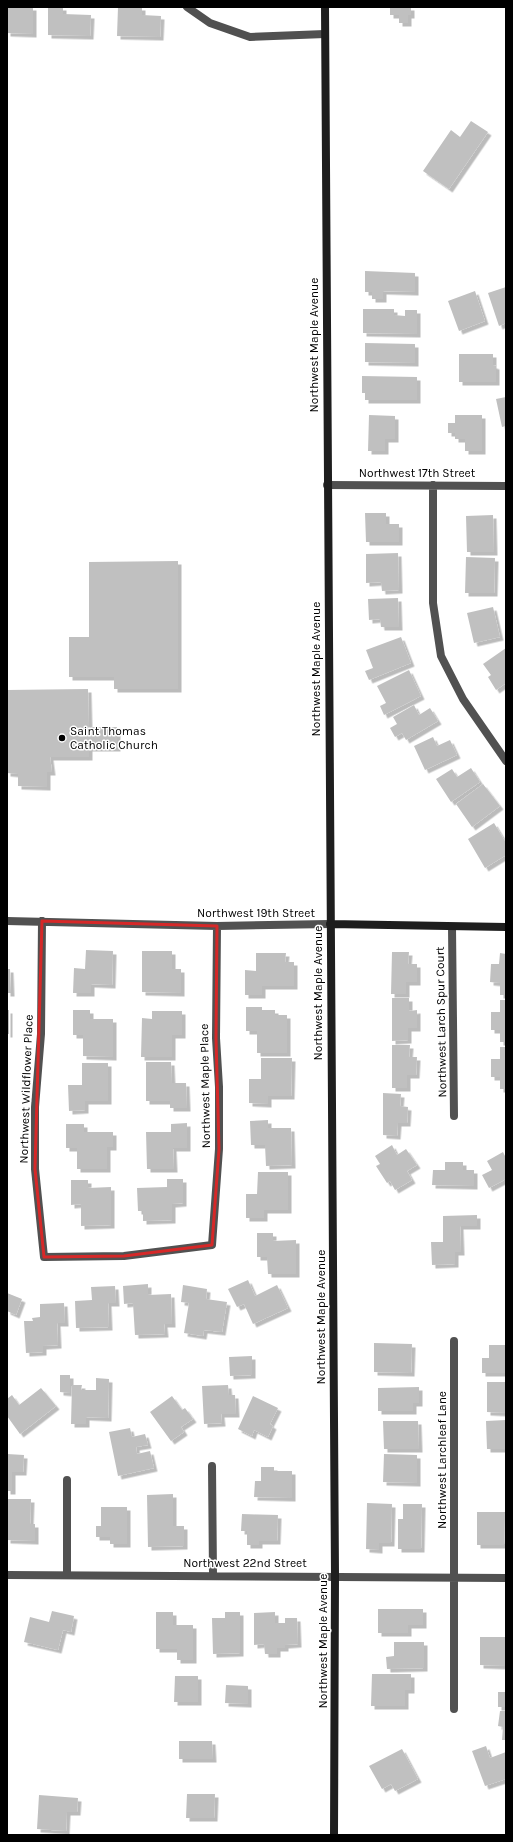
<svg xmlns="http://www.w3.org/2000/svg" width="513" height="1842" font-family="Karla,sans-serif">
  <defs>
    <filter id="shadow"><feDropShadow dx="3.5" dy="3.5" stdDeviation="0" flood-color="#0004"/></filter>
  </defs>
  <rect width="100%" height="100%" fill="#fff"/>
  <path fill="#c0c0c0" filter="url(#shadow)" d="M7,7H33V34L7,33Z
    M48,7H63V14L91,15L90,36L48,35Z
    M118,7H142V15L161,16L160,37L117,36Z
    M390,7H411V15H408V23H399V15H390Z
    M471,121L488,132L449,189L423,171L451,130L460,137Z
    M365,271L415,273V292L383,291V299H372V292H365Z
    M506,287V323L499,326L488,293Z
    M475,291L485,321L459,331L448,301Z
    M363,309H394V315L405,316V310H417V334L363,333Z
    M365,343L415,344V363L365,362Z
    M459,354H493V365L496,366V382H459Z
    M362,376L417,377V400H365V393H362Z
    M506,397V426L502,427L496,399Z
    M369,415L395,416V439H385V451H368Z
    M455,415H482V451H465V439H455V433H448V423H455Z
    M365,513H386V524H399V542H366Z
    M493,515L494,552H467L466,516Z
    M398,553L399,590L382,591L381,582L366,583V554Z
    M466,557L495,558L494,593H465Z
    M178,561V689H114V677H69V637H89V562Z
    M398,598L399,627H381L380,619L369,620L368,599Z
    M493,607L500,637L474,643L467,613Z
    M401,637L411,663L369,680L365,671L373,668L366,650Z
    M506,648V683L496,690L488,677L491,675L483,664Z
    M409,670L421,696L384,715L380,706L386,703L377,686Z
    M88,689L89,727H117V748H89V757H50L52,772H47V787L18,786V774L7,773V690Z
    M414,705L419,715L430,708L438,721L406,740L402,733L395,737L390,728L397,724L393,717Z
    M433,737L437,746L450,740L457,755L425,770L414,746Z
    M471,768L480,782L451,802L436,779L452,769L457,777Z
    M483,784L500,806L472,827L456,804Z
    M494,823L506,843V855L485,868L468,839Z
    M86,950L113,951L112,985L91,984V993H73L74,968L85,969Z
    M142,951H172V969H181V993L142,992Z
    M392,952H409L408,964H417V982H406V994H391Z
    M256,953H286L285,962H294V986H262V995H245V970L256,971Z
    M500,953L506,954V995H500V983L490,982L491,964H499Z
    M7,969H10L11,993H7Z
    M392,998H409V1011L417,1010V1028H408V1040L392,1041Z
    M500,1000H506V1042H500V1030H491V1012H500Z
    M246,1007H262V1010H275V1015H287V1053H257V1031H246Z
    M7,1010H9V1034H7Z
    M73,1010H90V1019H113V1057L83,1056V1035H73Z
    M152,1011H182V1035H172V1057H141L142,1018L152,1019Z
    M392,1045H410L409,1057H417L416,1075H407V1088H392Z
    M500,1047H506V1089H500V1077H491V1059H500Z
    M261,1058H292L291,1096H268V1104L249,1103V1079H261Z
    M146,1062H171L172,1083H186L187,1108H170V1101H146Z
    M82,1063H108V1101H85V1110L69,1111L68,1085H82Z
    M383,1093L401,1094L400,1106L408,1107L407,1123H398L397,1136L383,1135Z
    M268,1120V1128H291L292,1165L266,1166L265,1145H251L250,1121Z
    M187,1123V1148H173L174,1169H147L146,1132H171V1124Z
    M66,1124H84V1132H113V1147H107V1169H77V1148H66Z
    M392,1145L397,1155L406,1149L417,1165L407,1171L412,1180L395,1190L390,1181L387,1183L376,1166L380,1164L375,1156Z
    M503,1152L506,1158V1179L489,1188L482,1175L492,1170L487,1161Z
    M445,1162H463V1170H474V1186L432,1185L433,1170H445Z
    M258,1172H288V1210H264V1218H246V1194H257Z
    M167,1179H183V1203L172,1204V1220L143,1221V1211H138L137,1188L167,1187Z
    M71,1180H88V1188L111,1187V1225L81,1226V1204L71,1205Z
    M477,1215V1226H460L461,1252H455V1264L432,1265L431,1242H443V1216Z
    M257,1233H273V1241L296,1240V1274H268L267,1257H257Z
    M248,1280L255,1296L277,1285L288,1308L253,1324L244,1304L237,1307L228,1289Z
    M148,1284V1295L171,1294L172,1324H164L165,1334L135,1335L133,1303L124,1304L123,1286Z
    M183,1285L207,1289L206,1299L227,1302L222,1332L204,1330L203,1336L184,1333L189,1303L181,1302Z
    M115,1286L116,1303H108L109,1327L76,1328L75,1301L92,1300L91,1287Z
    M7,1293L22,1299L16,1315L7,1311Z
    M64,1303L65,1323H57L58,1345L43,1346V1352L26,1353L24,1321H33L32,1318L40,1317V1304Z
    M374,1343L412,1344L411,1373L374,1372Z
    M489,1345H506V1373H482V1358H489Z
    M252,1356V1375L230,1376L229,1357Z
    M60,1375H70V1393L60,1392Z
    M96,1378L109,1379L108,1418L86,1417V1424H71L72,1385H82L81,1390H96Z
    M487,1382H506V1413L487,1412Z
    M228,1385L229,1395H235L236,1414H221L222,1423L204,1424L202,1386Z
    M419,1387V1403H413V1411H378V1388Z
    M41,1388L56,1406L20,1434L7,1416V1399L12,1395L19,1405Z
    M172,1396L182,1410L185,1408L193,1419L181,1427L184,1432L171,1441L150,1412Z
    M253,1396L278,1408L270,1424L273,1426L268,1437L254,1430L252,1436L238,1429Z
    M506,1420V1449H487L486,1421Z
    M383,1421H418L419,1449H384Z
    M130,1428L132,1437L145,1434L148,1445L136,1447L137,1454L150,1451L154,1468L118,1476L109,1432Z
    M7,1454L24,1455L23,1472H12V1491H7Z
    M384,1454L417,1455V1483L383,1482Z
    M261,1467H274V1471H292V1498L254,1497L255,1481H261Z
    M173,1494V1526H184V1546L148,1547L147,1495Z
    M7,1499H31L30,1524H35V1541L7,1540Z
    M367,1503L392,1504L391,1543H379V1550L366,1549Z
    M403,1504H422L421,1549H398V1519H403Z
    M101,1507H127V1544H110V1537H96V1526H101Z
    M477,1512H505L504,1545H477Z
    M242,1514L278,1515L277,1541H259V1545H247V1531H241Z
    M378,1609H423V1625H408V1633H378Z
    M52,1611L74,1616L71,1632L63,1630L58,1650L24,1642L30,1617L49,1622Z
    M156,1612H173V1625H193V1660H177V1649H156Z
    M225,1612H240V1653L213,1654L212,1618H225Z
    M275,1612V1623H285V1618H297L298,1644L285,1645V1648H277V1654H265L264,1644L254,1645V1613Z
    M480,1637H506V1666L480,1665Z
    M394,1642H424V1668L387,1669L386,1657L394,1656Z
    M372,1674H411V1690H405V1706H371Z
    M175,1676H198V1702H174Z
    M226,1685L248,1686V1704L225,1703Z
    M498,1692H506V1707H498Z
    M500,1711H506V1740H502L503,1727L498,1726Z
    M179,1741H212L213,1759H179Z
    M486,1746L490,1758L506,1752V1779L485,1786L472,1751Z
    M402,1749L418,1779L395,1791L391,1784L382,1789L369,1766Z
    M187,1794H215L214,1818H186Z
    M39,1795L78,1798L77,1812H67L66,1831L37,1829Z"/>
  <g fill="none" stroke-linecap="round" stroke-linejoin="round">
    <path stroke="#515151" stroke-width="8" d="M187,7L210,23L250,37L325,34
      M327,485L506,486
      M433,485V603L441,656L463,699L506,761
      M7,921L217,926L330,924
      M42,921L41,1034L35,1107V1169L44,1257L124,1256L212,1245L219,1149V1087L216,1038L217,926
      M452,927L454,1116
      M454,1341V1709
      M212,1466L213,1575
      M67,1480V1575
      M7,1575L506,1578"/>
    <path stroke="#1e1e1e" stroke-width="8" d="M325,7L335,1576L334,1835
      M330,924L506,927"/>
  </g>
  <path fill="none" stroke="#d62828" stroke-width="3" stroke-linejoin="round" d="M42,921L217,926L216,1038L219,1149L212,1245L124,1256L44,1257L35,1169Z"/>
  <circle fill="#000" stroke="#fff" stroke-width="1.5" cx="62" cy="738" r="4"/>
  <g text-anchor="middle" stroke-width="3" stroke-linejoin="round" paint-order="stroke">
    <g font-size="12" fill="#000" stroke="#fff">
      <text transform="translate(314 345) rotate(-90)" y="4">Northwest Maple Avenue</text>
      <text x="417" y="477">Northwest 17th Street</text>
      <text transform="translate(316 669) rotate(-90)" y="4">Northwest Maple Avenue</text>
      <text x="256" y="917">Northwest 19th Street</text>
      <text transform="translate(318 993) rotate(-90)" y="4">Northwest Maple Avenue</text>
      <text transform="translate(441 1022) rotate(-91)" y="4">Northwest Larch Spur Court</text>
      <text transform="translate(205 1086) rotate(-91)" y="4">Northwest Maple Place</text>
      <text transform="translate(26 1089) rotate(-88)" y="4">Northwest Wildflower Place</text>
      <text transform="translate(321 1317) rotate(-90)" y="4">Northwest Maple Avenue</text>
      <text transform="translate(442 1460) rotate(-90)" y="4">Northwest Larchleaf Lane</text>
      <text x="245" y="1567">Northwest 22nd Street</text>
      <text transform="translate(323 1641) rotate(-90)" y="4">Northwest Maple Avenue</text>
    </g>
    <g font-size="12" fill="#000" stroke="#fff" text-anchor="start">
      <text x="70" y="735">Saint Thomas<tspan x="70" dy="14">Catholic Church</tspan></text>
    </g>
  </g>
  <rect width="513" height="1842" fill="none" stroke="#000000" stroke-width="16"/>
</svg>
